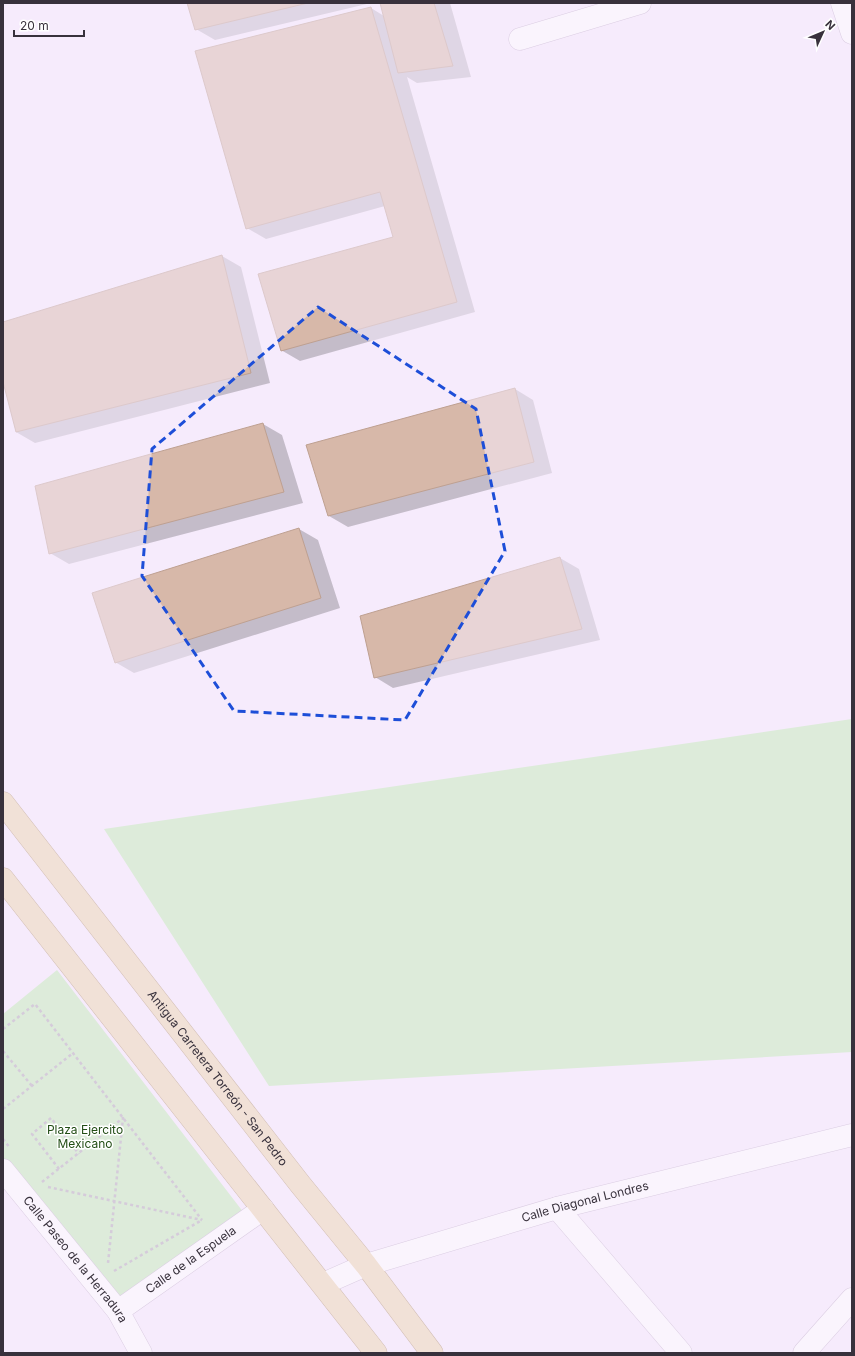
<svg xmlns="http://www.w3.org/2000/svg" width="855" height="1356" font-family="Inter,sans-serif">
  <rect width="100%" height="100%" fill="#f6ebfc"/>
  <path fill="#beeab2" d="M852,719V1052L269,1086L104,829Z
    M57,970L244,1213L122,1299L3,1163V1014Z"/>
  <path fill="#0003" d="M188,3H371L215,40L196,29Z
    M381,3H450L471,77L417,83L407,77L475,312L300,361L281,350L394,237L385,206L266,239L247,228L371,8L384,16Z
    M222,256L241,267L270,383L35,443L16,432L3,378V323Z
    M515,389L533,400L552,473L348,527L329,516L308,445Z
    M263,424L282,435L303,503L69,564L50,553L36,487Z
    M299,529L318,540L340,608L134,673L115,662Z
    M560,558L579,569L600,640L393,688L375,677Z"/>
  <path fill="#d7b8a9" stroke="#bea091" d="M187,3H308L195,30Z
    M380,3H434L453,66L398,73Z
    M371,7L457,302L281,351L258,274L393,237L380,192L246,229L195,51Z
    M222,255L251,373L16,432L3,382V322Z
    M515,388L534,462L328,516L306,445Z
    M263,423L284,492L49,554L35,486Z
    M299,528L321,598L115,663L92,593Z
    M560,557L582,629L374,678L360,616Z"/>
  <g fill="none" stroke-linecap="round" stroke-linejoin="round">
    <g stroke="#bcabc6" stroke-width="23">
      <g id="street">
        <path d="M842,3L852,33"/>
        <path d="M520,39L640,3"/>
        <path id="s1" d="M3,1170L118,1311L141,1353"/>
        <path d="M557,1208L681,1353"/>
        <path id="s2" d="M323,1284L366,1265L557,1208L852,1135"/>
        <path id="s3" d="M118,1311L263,1209"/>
        <path d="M804,1353L852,1299"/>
      </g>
    </g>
    <g stroke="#a58960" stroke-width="23">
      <g id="primary">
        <path id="s4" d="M3,803L300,1184L366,1265L432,1353"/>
        <path d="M3,879L376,1353"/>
      </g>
    </g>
    <path stroke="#ada4b2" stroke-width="2.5" stroke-dasharray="3 3" stroke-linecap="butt" d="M3,1029L35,1004L202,1220
      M3,1051L32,1086
      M3,1109L73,1053
      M3,1139L10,1148
      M59,1169L32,1134L51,1118L79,1154
      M42,1182L123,1118L108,1263
      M48,1187L202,1220
      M114,1271L202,1220"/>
    <use href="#street" stroke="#fff" stroke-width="22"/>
    <use href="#primary" stroke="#ecd4ab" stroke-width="22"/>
  </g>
  <path d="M0 0H855V1356H0ZM318,307L476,409L505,551L405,720L234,711L142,576L152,449Z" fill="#f6ebfc" fill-opacity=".55" fill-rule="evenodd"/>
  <path fill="none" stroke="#1d4ed8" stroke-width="3" stroke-dasharray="8 5" stroke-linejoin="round" d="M318,307L476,409L505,551L405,720L234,711L142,576L152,449Z"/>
  <g text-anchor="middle" stroke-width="3" stroke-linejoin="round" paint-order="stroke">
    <g font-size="12" fill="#38313c" stroke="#fff">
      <text dy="4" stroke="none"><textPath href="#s4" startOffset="349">Antigua Carretera Torreón - San Pedro</textPath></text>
      <text dy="4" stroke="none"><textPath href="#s2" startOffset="275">Calle Diagonal Londres</textPath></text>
      <text dy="4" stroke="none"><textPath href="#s1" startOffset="115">Calle Paseo de la Herradura</textPath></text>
      <text dy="4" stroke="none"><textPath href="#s3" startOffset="89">Calle de la Espuela</textPath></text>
    </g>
    <g font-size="12" fill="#224d15" stroke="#fff">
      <text x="85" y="1134">Plaza Ejercito<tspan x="85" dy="14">Mexicano</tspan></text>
    </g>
  </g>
  <rect width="855" height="1356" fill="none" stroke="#38313c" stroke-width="8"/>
  <g transform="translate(823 32) rotate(46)" stroke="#ffffff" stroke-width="3" paint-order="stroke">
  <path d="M0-3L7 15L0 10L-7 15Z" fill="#38313c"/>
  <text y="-6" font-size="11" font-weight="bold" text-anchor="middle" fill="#38313c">N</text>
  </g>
  <path d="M14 30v6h70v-6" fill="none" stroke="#38313c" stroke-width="2"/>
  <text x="20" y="30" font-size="12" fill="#38313c" stroke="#ffffff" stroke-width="3" paint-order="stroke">20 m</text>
</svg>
